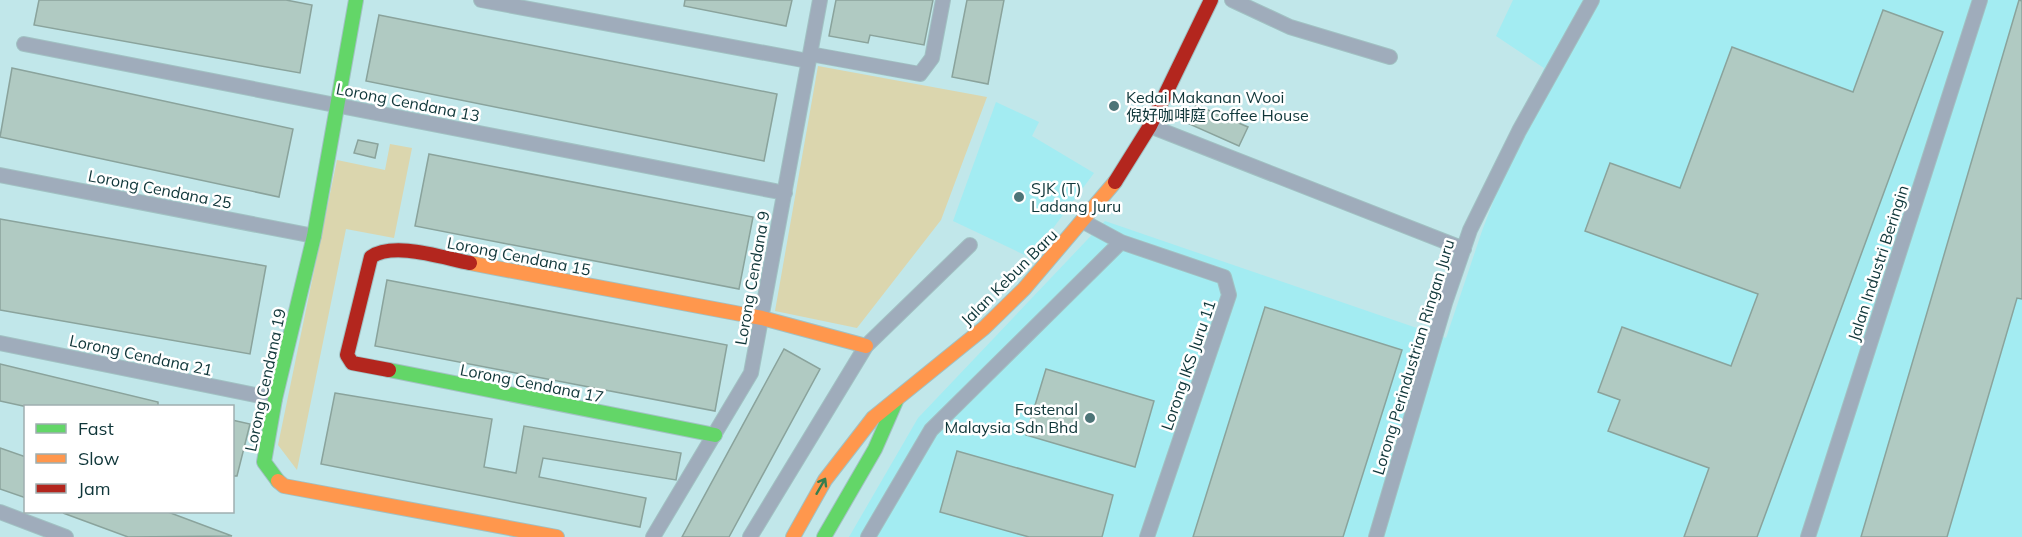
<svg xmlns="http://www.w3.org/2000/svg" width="2022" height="537" font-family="Mulish,'Noto Sans SC',sans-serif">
  <rect width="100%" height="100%" fill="#c1e7ea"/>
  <path fill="#a3ecf2" d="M1513,0H2022V537H849L918,418L1105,221L1446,338L1482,231L1544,68L1496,36Z
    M996,102L1039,122L1032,136L1094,173L1031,258L953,221Z"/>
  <path fill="#dbd6ae" d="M818,66L987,97L941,220L857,328L775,311Z
    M390,144L412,148L394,238L346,229L297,470L278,445L337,160L385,170Z"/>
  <path fill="#b0cac2" stroke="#8aa39c" stroke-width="1.5" d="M39,0H286L312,5L300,73L34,25Z
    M685,0H792L786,26L684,6Z
    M836,0H933L924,45L870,35L868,43L829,36Z
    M967,0H1004L988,84L952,77Z
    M2019,0L2022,1V299L2017,298L1947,537H1861Z
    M1883,10L1943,32L1757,537H1684L1709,468L1608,431L1620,400L1598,392L1622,327L1731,366L1758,294L1585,231L1610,163L1680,188L1732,47L1853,92Z
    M379,15L777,94L764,161L366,81Z
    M12,68L293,129L279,197L0,137Z
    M1196,105L1248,127L1239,146L1187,123Z
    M358,140L378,144L375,158L354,153Z
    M429,154L753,217L739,289L415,226Z
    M0,219L266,266L250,354L0,310Z
    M387,280L727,345L715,411L375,346Z
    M1265,307L1402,350L1343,537H1193Z
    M784,349L820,369L729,537H682Z
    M0,364L158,402V406H23L0,401Z
    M1046,369L1154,401L1135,467L1026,435Z
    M335,393L492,419L484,467L516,473L524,426L681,453L676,480L543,458L539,477L646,498L640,527L321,464Z
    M232,420L250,424L237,476H232Z
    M0,448L26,457V498L0,489Z
    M957,451L1113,495L1102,537H1029L940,512Z
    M63,513L168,512L232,536L128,537Z"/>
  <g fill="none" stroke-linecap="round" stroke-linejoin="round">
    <g stroke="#a1c1c3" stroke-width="16">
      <path id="street" d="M481,0L808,61
        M1232,0L1290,27L1390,57
        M24,44L785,193
        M810,54L920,74L932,58L943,0
        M1150,126L1464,249
        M0,175L314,236
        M1084,222L1121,242L1224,277L1229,295L1147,537
        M0,343L275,399
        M0,512L66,537
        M653,537L751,373L820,0
        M750,537L866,346L970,245
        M868,537L931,430L1121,242
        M1376,537L1445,303L1470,230L1519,131L1592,0
        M1808,537L1980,0"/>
    </g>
    <g stroke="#a1c1c3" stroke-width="16">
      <path id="fast" d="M389,370L715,435
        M278,481L264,462L275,399L314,236L356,0
        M824,537L875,449L896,401"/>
    </g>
    <g stroke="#a1c1c3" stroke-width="16">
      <path id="slow" d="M470,263L762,318L866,346
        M278,481L284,486L557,537
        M793,537L825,480L873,418L984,328L1024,289L1115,182"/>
    </g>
    <g stroke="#a1c1c3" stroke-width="16">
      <path id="jam" d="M1115,182L1150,126L1211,0
        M389,370L352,363L347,355L371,257C394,241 443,258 470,263"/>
    </g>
    <use href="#street" stroke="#9facbb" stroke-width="14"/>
    <use href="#fast" stroke="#63d668" stroke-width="14"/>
    <use href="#slow" stroke="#ff974d" stroke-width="14"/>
    <use href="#jam" stroke="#b3261e" stroke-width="14"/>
  </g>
  <defs><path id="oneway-shaft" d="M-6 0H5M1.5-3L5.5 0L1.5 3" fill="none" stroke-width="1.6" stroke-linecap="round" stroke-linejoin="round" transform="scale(1.5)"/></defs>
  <use stroke="#357e4e" href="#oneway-shaft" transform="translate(821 486) rotate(-60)"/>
  <g fill="#4d7477" stroke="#fff" stroke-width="2">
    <circle cx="1114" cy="106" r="6"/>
    <circle cx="1019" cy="197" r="6"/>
    <circle cx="1090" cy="418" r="6"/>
  </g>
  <g text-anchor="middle" stroke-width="5" stroke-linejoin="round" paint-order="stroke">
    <g font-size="16" fill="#0f3639" stroke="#fff" text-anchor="start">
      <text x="1126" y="103">Kedai Makanan Wooi<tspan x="1126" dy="18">倪好咖啡庭 Coffee House</tspan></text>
      <text x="1031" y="194">SJK (T)<tspan x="1031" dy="18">Ladang Juru</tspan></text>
      <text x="1078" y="415" text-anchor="end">Fastenal<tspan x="1078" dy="18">Malaysia Sdn Bhd</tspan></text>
    </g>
    <g font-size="16" fill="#0f3639" stroke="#fff">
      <text transform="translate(408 102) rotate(11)" y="6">Lorong Cendana 13</text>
      <text transform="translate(160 189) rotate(11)" y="6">Lorong Cendana 25</text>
      <text transform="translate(519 256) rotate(11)" y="6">Lorong Cendana 15</text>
      <text transform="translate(1878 263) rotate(-72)" y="6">Jalan Industri Beringin</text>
      <text transform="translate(1009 277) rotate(-45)" y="6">Jalan Kebun Baru</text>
      <text transform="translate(752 278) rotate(-80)" y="6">Lorong Cendana 9</text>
      <text transform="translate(141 355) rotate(12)" y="6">Lorong Cendana 21</text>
      <text transform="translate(1413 357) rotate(-73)" y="6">Lorong Perindustrian Ringan Juru</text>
      <text transform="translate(1188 365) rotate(-71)" y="6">Lorong IKS Juru 11</text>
      <text transform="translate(265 380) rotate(-78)" y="6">Lorong Cendana 19</text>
      <text transform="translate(532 383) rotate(11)" y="6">Lorong Cendana 17</text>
    </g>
  </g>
  <rect x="24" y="405" width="210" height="108" fill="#ffffff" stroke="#9fafb0" stroke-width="1.5"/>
  <rect x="36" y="424" width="30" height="9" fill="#63d668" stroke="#9fafb0" stroke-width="1.5"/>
  <text x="78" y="435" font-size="18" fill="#0f3639">Fast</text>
  <rect x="36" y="454" width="30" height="9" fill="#ff974d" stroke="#9fafb0" stroke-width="1.5"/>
  <text x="78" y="465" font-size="18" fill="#0f3639">Slow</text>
  <rect x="36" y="484" width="30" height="9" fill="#b3261e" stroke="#9fafb0" stroke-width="1.5"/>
  <text x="78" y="495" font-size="18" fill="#0f3639">Jam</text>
</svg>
